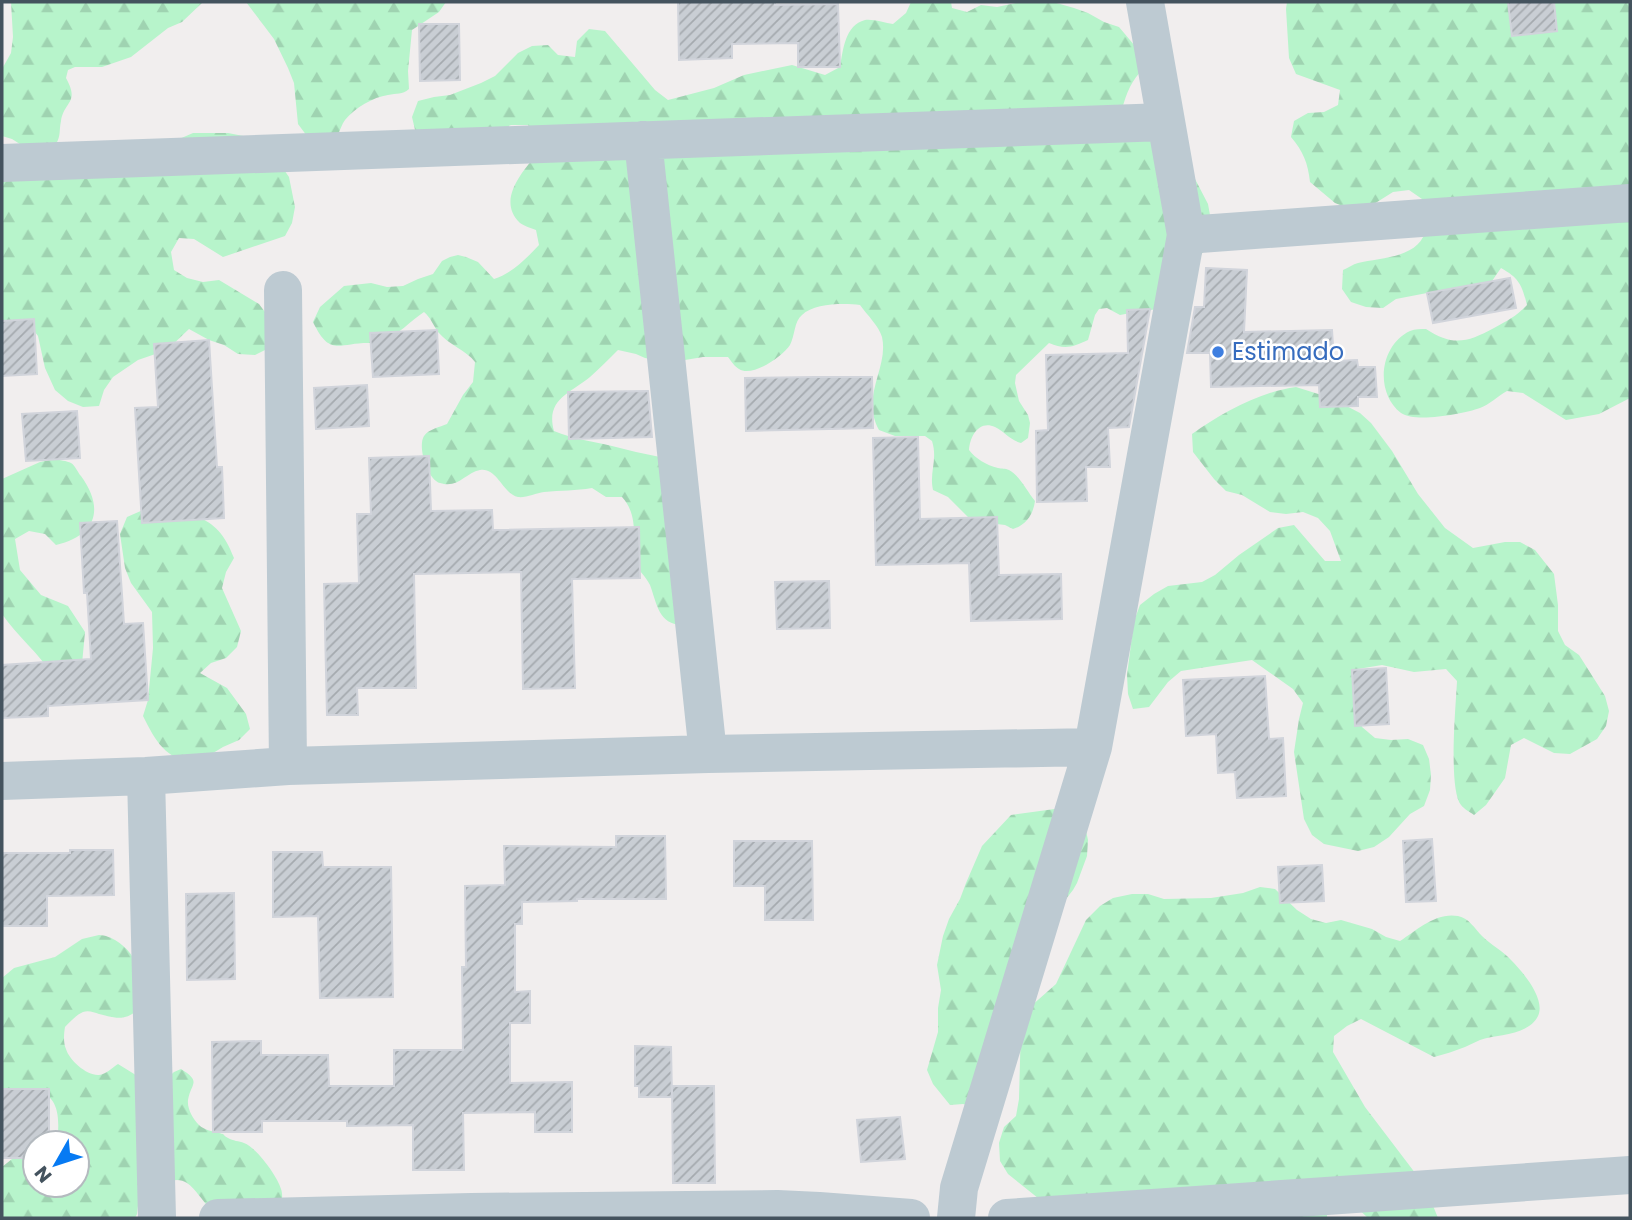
<svg xmlns="http://www.w3.org/2000/svg" width="1632" height="1220" font-family="Poppins,sans-serif">
  <defs>
    <pattern id="forest-firs" width="22" height="20" patternUnits="userSpaceOnUse" patternTransform="scale(1.75)"><rect width="22" height="20" fill="#b7f4cb"/><path d="M5 1l3.5 6h-7zM16 11l3.5 6h-7z" fill="#9fd3b1"/></pattern>
    <pattern id="building-hatch" width="6" height="6" patternUnits="userSpaceOnUse" patternTransform="scale(1.75)"><rect width="6" height="6" fill="#c9ced4"/><path d="M-1 1l2-2M0 6l6-6M5 7l2-2" fill="none" stroke="#a5aaaf"/></pattern>
  </defs>
  <rect width="100%" height="100%" fill="#f1eeee"/>
  <path fill="url(#forest-firs)" d="M11,2H203L182,22L168,28L131,57L102,67H75L68,70L66,78C80,103 64,101 61,121C59,130 61,136 56,144L26,148L12,139L2,136V69L11,53L13,37Z
    M246,2H446L439,12L412,30L408,71L409,89C402,95 397,93 388,95C373,97 355,108 345,120C342,124 340,130 338,135L307,136L298,124L294,83L288,68L274,39Z
    M911,2H951L952,8L967,12L981,5L997,7L1020,2H1053L1074,8L1088,13L1104,22L1119,27L1140,52L1144,68C1131,81 1127,92 1122,109L1182,154L1208,204L1214,237L1162,308L1151,310L1145,314L1136,312L1120,315L1107,308L1099,309L1095,315L1088,340C1073,347 1065,350 1049,343L1016,375L1015,383L1019,401L1028,415L1030,423L1028,438L1021,443C1010,440 1005,432 995,427C979,420 970,436 969,450C976,459 986,465 998,468C1002,469 1005,468 1009,470C1020,476 1027,491 1035,501C1033,515 1026,525 1013,529L1005,525L972,521L948,497L933,490C929,472 938,460 932,441L925,436H895L879,430C860,396 889,368 882,337C879,326 867,315 860,305C844,303 814,303 802,315C794,321 795,336 790,345C783,356 752,378 739,369C735,367 731,361 728,357H703L679,361H661L645,358L636,354L618,350C609,359 600,368 590,377C571,393 545,399 554,431C573,439 592,441 612,446C628,450 644,454 660,457L683,625C658,625 657,603 650,585C646,577 638,569 633,562C634,540 638,514 622,497H606L592,488C576,491 561,490 544,492C536,493 526,498 518,497C503,494 497,467 480,470C465,473 458,489 440,483C428,480 417,447 424,436C429,429 440,427 447,424L463,395L473,382L475,362C467,351 449,345 438,332C433,325 431,318 424,312C411,321 398,334 384,342C378,345 374,343 368,343C338,343 330,357 313,322L320,307L344,286L371,283L387,287L403,286L418,279L433,274L442,261L450,257L458,255L466,257L478,262L494,279C512,273 526,259 539,245L536,230C531,228 524,226 520,223C496,200 523,171 538,153V137L528,125H511L495,132L416,134L412,117L418,101L434,97L450,95L481,83L495,76L518,53L532,46L548,45L558,55L575,57L577,41L589,29L605,31L655,90L668,100L714,88L744,75L792,65L825,75L840,67C843,50 845,25 865,20C874,19 885,23 893,24L906,13Z
    M1287,2H1630V398L1599,414L1566,420L1523,393L1507,391C1498,396 1489,405 1480,408C1463,414 1415,423 1401,413C1374,392 1380,345 1410,331C1415,329 1421,329 1426,329C1453,347 1468,342 1494,328C1507,321 1517,316 1527,305C1522,285 1519,278 1501,268L1492,281L1476,287L1427,293L1396,299L1383,308L1366,307L1351,302L1342,289L1343,270C1348,268 1353,264 1358,263C1379,258 1418,258 1425,232C1428,224 1423,209 1422,199L1409,190L1393,192L1366,209H1350L1335,203L1310,182C1308,163 1303,151 1291,137L1294,121L1308,113L1324,112L1338,105L1340,90L1296,74L1289,58L1286,9Z
    M193,133H228L258,139L271,151L289,177L295,207L292,223L285,236L223,257L194,239L179,238L171,252L174,270L187,278L203,282L219,280L259,304L268,316L269,348L255,355L238,354L224,345L209,340L189,329L167,350L138,360L113,377L104,390L99,406L83,407L68,401L55,390L45,368L38,336L28,323L12,325L2,324V176L163,146Z
    M1296,387L1331,398L1360,413L1371,423L1392,451L1418,494L1445,528L1473,548L1505,542H1520L1535,550L1554,574L1558,605V631L1565,645L1579,655L1605,696L1609,711L1606,726L1597,739L1570,754L1554,753L1524,738L1511,745L1505,778L1486,805L1474,815C1470,812 1464,809 1461,805C1448,789 1456,704 1457,681L1446,669L1414,672L1382,665L1352,670C1350,693 1360,705 1362,727L1375,738L1391,740L1408,739L1423,745L1429,759L1431,775L1430,790L1424,806L1410,814L1389,837L1374,847L1358,851L1324,844L1312,835L1304,819L1294,752L1299,719L1303,703L1293,689L1252,660L1181,671L1168,682L1149,707L1133,709L1128,694L1127,675L1134,621L1140,605L1154,594L1168,586L1202,582L1215,575L1239,555L1278,528L1294,525L1325,561H1341L1330,531L1318,518L1303,512L1286,514L1270,512L1242,495L1226,491L1214,479L1193,452L1192,434C1222,413 1259,392 1296,387Z
    M55,459C59,460 67,461 71,463C75,465 78,473 81,476C105,509 96,536 56,545L45,534L29,531L15,539L20,570L41,595L68,606L85,632L82,664L53,676C39,653 17,636 2,614V479L40,462Z
    M143,510C188,514 216,510 234,558L226,572L222,588L241,631L237,647L226,658L211,663L200,673L227,688L246,714L250,729L239,740L223,747L195,764C165,758 156,742 143,716L148,700L153,648L152,612L131,583L125,568L120,534L127,517Z
    M1062,808L1086,831L1088,840L1087,856L1077,883L1073,890L1062,904L1030,1007L1056,984L1086,920L1100,906L1113,898L1132,894H1148L1164,899L1211,898L1243,893L1260,887L1275,889L1297,910L1311,919L1326,923L1341,920L1372,929L1386,937L1400,941C1417,930 1436,912 1458,916C1469,918 1475,929 1482,936C1491,945 1503,951 1511,960C1523,972 1546,999 1538,1016C1528,1036 1497,1034 1480,1040C1475,1042 1470,1045 1465,1047C1455,1051 1445,1054 1434,1057L1361,1019L1347,1026L1334,1036L1333,1052L1365,1107L1425,1186L1438,1218H1368L1352,1203L1327,1209V1218H1188L1048,1206L1008,1174L1000,1161L999,1143L1004,1127L1016,1116L1019,1099L1021,1024L971,1106L963,1104L950,1105L933,1084L927,1070L938,1032V1008L941,990L937,965L943,936L949,919L960,899L966,883L982,846L1011,815Z
    M99,935C111,935 126,946 132,956C138,964 142,994 145,1005C126,1020 122,1020 99,1014C94,1012 88,1010 83,1012C76,1015 70,1022 65,1027C64,1033 63,1042 66,1049C69,1060 87,1076 99,1075C106,1074 112,1068 118,1064L139,1077L162,1083L174,1072L181,1069C202,1082 191,1083 188,1100C187,1109 193,1119 199,1125C204,1130 212,1131 219,1133C227,1135 221,1134 228,1138C233,1141 239,1141 244,1143C257,1148 277,1176 281,1189C283,1195 282,1200 281,1206L210,1208C202,1201 196,1189 187,1183C173,1173 152,1190 139,1197L137,1214L135,1218H2V1167L12,1159L16,1152L35,1148V1185H77V1143H57C59,1126 61,1101 43,1093L7,1108L2,1107V978L14,968L55,957L82,939Z"/>
  <path fill="url(#building-hatch)" stroke="#d1d4db" stroke-width="2" d="M678,2H775V5L838,4L840,67H798V43L732,44V58L679,60Z
    M1508,2H1554L1557,31L1512,36Z
    M419,24H459L460,80L420,81Z
    M1206,268L1247,270L1244,332L1332,330L1334,361L1357,360L1358,367H1375L1377,397H1358V406L1320,407L1319,385L1211,387L1210,353H1187L1195,307H1204Z
    M1510,278L1516,308L1433,323L1427,293Z
    M1150,309L1129,427L1108,428L1110,467H1086L1087,501L1037,502L1036,431L1048,430L1046,355L1128,353L1127,310Z
    M34,319L37,374L2,376V321Z
    M437,330L439,374L373,377L370,333Z
    M209,340L217,467H222L224,518L142,523L135,408L158,407L154,344Z
    M815,377H872L873,428L746,431L745,378Z
    M367,385L369,426L316,429L314,388Z
    M648,391L652,437L569,439L568,392Z
    M77,411L80,458L26,461L22,414Z
    M918,437L920,519L997,517L999,575L1061,574L1062,619L971,621L969,563L876,565L873,438Z
    M429,456L431,511L492,510L493,530L639,527L640,578L572,579L575,688L523,689L521,572L414,574L416,688H357L358,715H327L324,584L359,583L357,514H371L369,458Z
    M117,521L124,624L143,623L148,700L48,706V716L2,718V665L91,659L87,593H84L80,523Z
    M829,581L830,628L777,629L775,582Z
    M1386,668L1389,724L1355,726L1352,670Z
    M1265,676L1269,739L1283,738L1286,796L1237,798L1235,772L1218,773L1216,734L1186,736L1183,680Z
    M616,836H665L666,899H577V901L522,902V924H515V992L530,991V1023H510V1083L572,1082V1132H535V1112L463,1113L464,1170H413V1125L347,1126V1121H262V1132H213L212,1042L261,1041V1055H328L329,1086H394V1050H463L462,967H466L465,886L505,885L504,846L616,847Z
    M1432,839L1436,901L1406,902L1403,841Z
    M734,841H812L813,920H765V886H734Z
    M70,850H113L114,895L47,896V926H2V853H70Z
    M273,852H322L323,867H391L393,997L320,998L318,916L273,917Z
    M1322,865L1324,901L1280,903L1278,867Z
    M234,893L235,979L187,980L186,894Z
    M635,1046L671,1047L672,1097H639V1086H635Z
    M672,1086H714L715,1183H673Z
    M2,1089H49V1143H35V1158H2Z
    M900,1117L905,1159L861,1162L857,1120Z"/>
  <g fill="none" stroke-linecap="round" stroke-linejoin="round">
    <path stroke="#bdcad2" stroke-width="38" d="M643,140L708,754
      M2,163L1165,122
      M1186,235L1630,203
      M283,290L288,766
      M146,776L157,1218
      M2,781L146,776L288,766L708,754L1093,747
      M218,1218L471,1212L777,1209L819,1211L911,1218
      M956,1218L959,1188L1093,747L1186,235L1145,2
      M1007,1218L1630,1175"/>
  </g>
  <circle fill="#3f7fe0" stroke="#fff" stroke-width="2.5" cx="1218" cy="352" r="7"/>
  <g text-anchor="middle" stroke-width="5" stroke-linejoin="round" paint-order="stroke">
    <g font-size="24" fill="#366cbe" stroke="#fff" text-anchor="start">
      <text x="1232" y="360">Estimado</text>
    </g>
  </g>
  <rect width="1632" height="1220" fill="none" stroke="#44535e" stroke-width="7"/>
  <g transform="translate(56 1164) rotate(231)"><circle r="33" fill="#ffffff" stroke="#b4babf" stroke-width="2"/>
  <path d="M0-5L12 26L0 18L-12 26Z" fill="#067af3"/>
  <text y="-10" font-size="19" font-weight="bold" text-anchor="middle" fill="#44535e">N</text>
  </g>
</svg>
